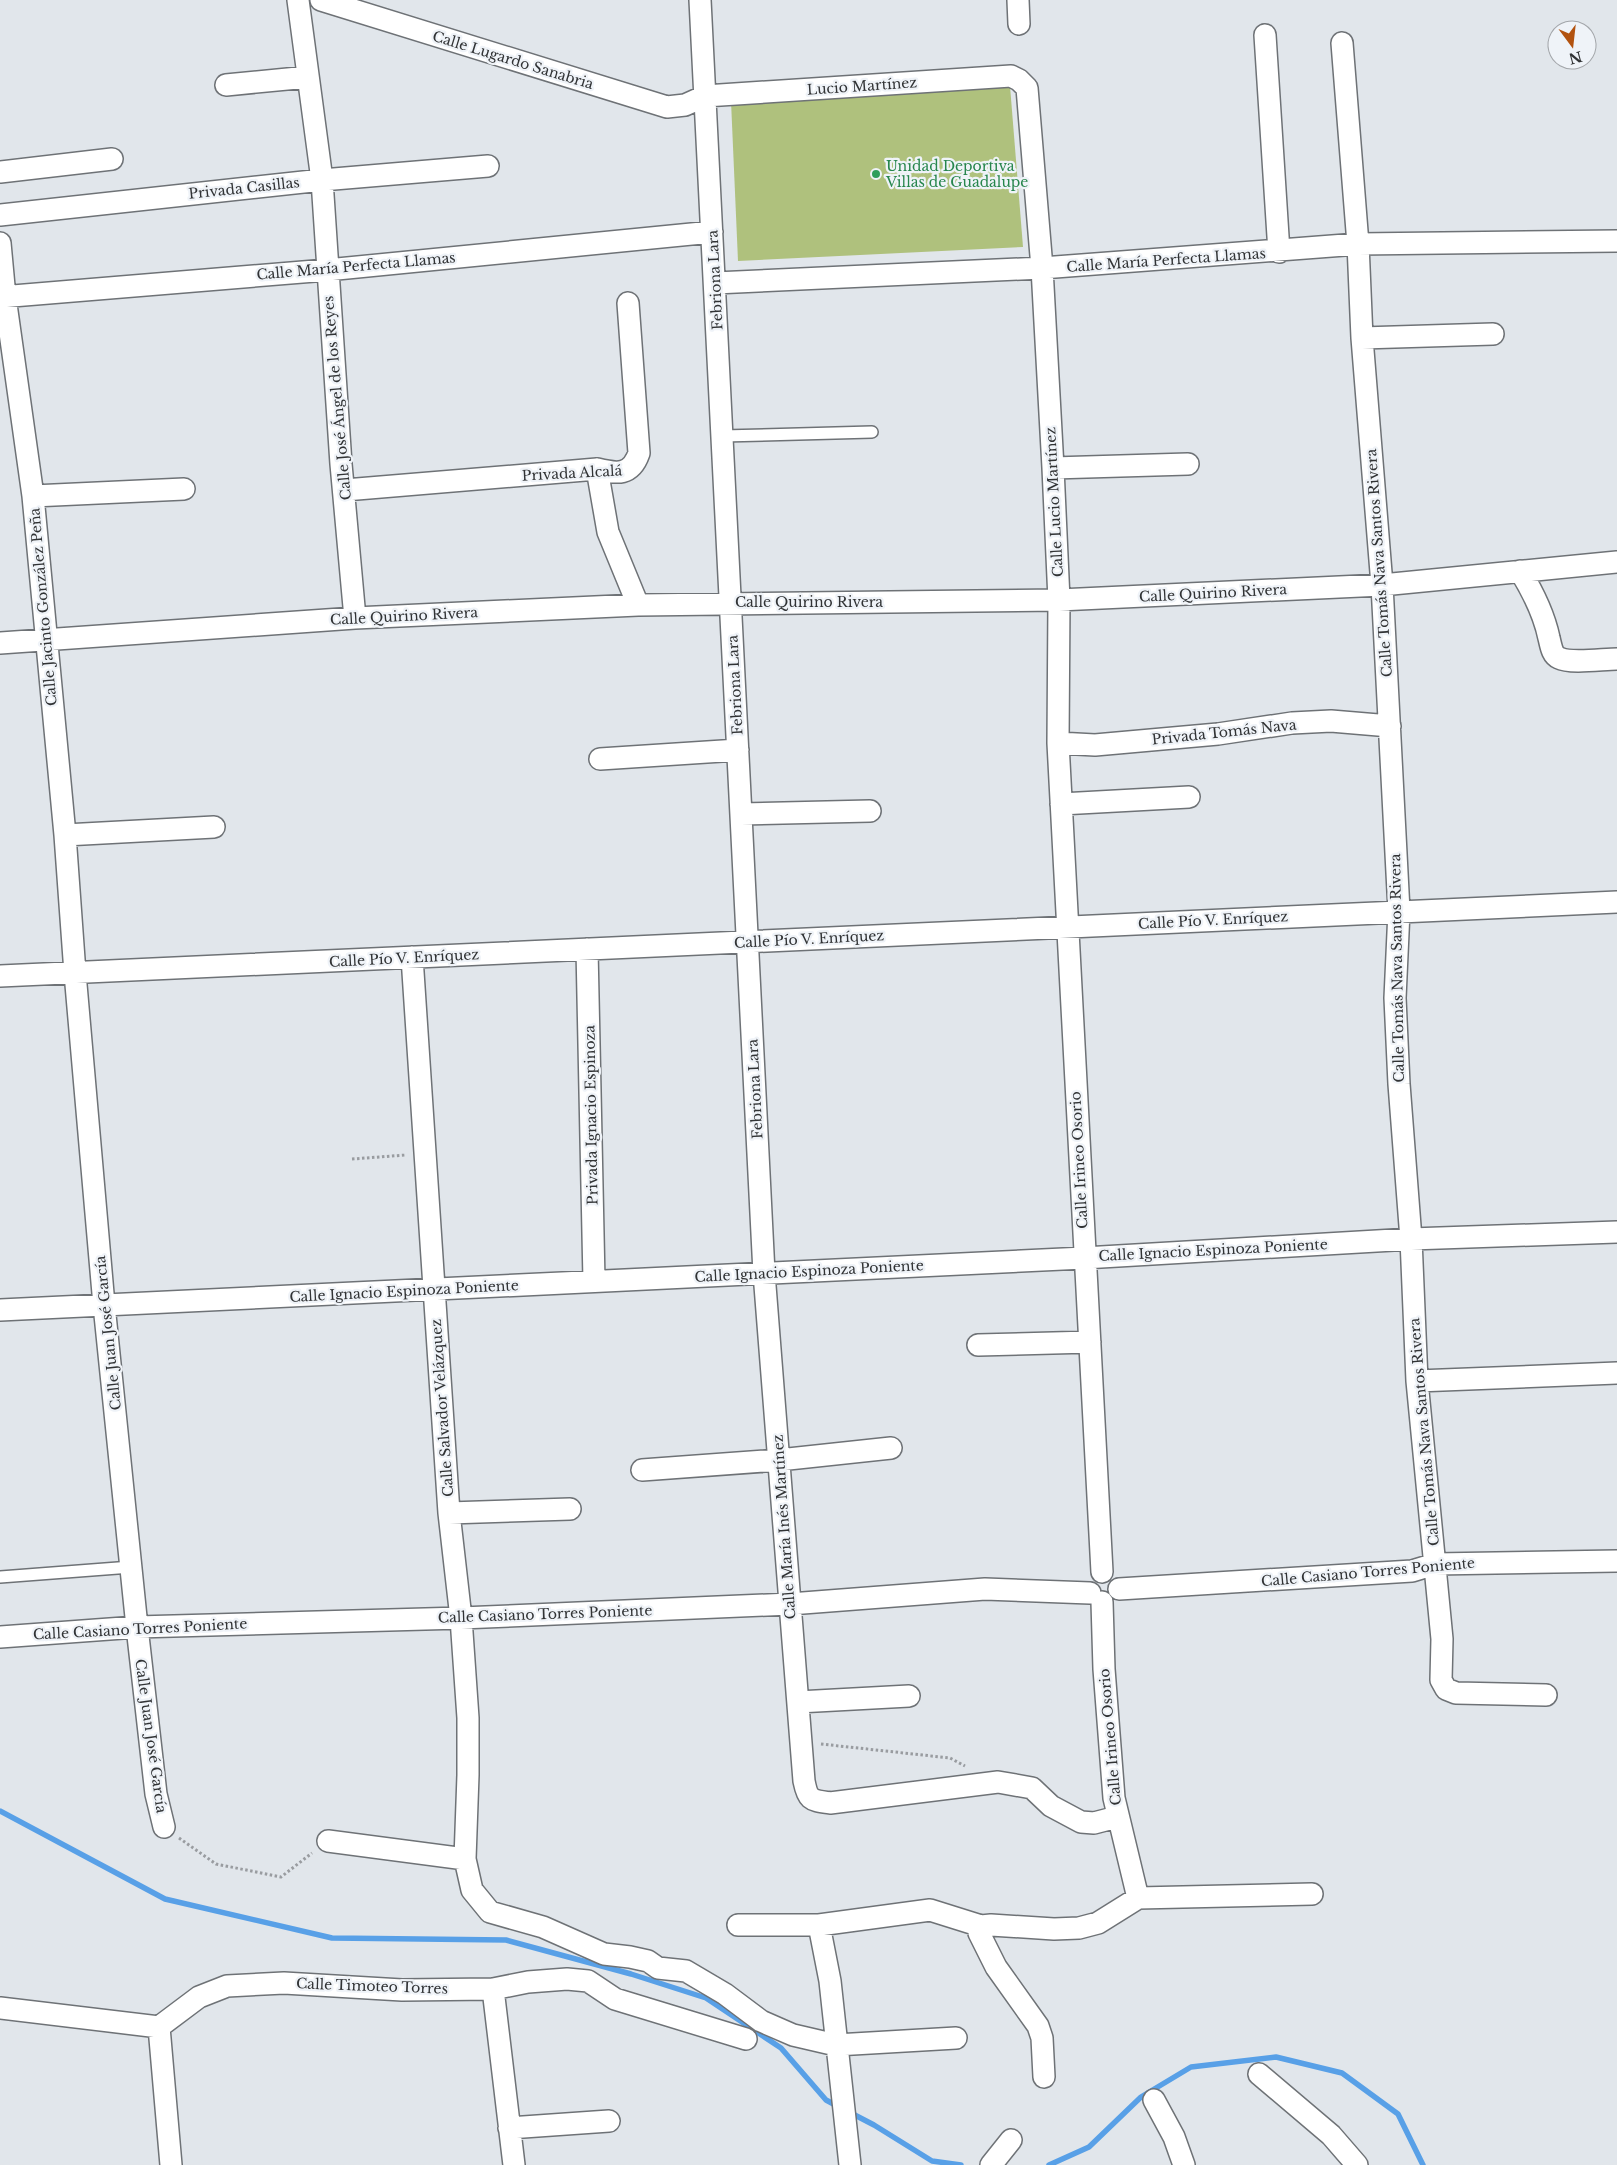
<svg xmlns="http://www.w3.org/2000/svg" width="1617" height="2165" font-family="'Libre Baskerville',serif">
  <rect width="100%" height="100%" fill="#e1e6eb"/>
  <path fill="#afc17d" d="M1010,86L1023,247L738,261L731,101Z"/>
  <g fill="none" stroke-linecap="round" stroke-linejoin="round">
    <path stroke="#58a0e7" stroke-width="5.5" d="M0,1811L165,1899L332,1938L506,1940L631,1974L706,1998L781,2048L826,2100L839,2107
      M849,2112L874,2125L932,2161L961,2165
      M1049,2165L1089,2147L1141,2097L1191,2067L1276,2057L1342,2073L1398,2114L1423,2165"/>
    <g stroke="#6e7276" stroke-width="14">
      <path id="lane" d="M722,436L872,432
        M0,1577L131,1567"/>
    </g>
    <g stroke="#6e7276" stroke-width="24">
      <path id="street" d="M298,0L322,180L341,464L355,618
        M321,0L667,107L685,105L705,96L1011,76L1019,80L1027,88L1042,268L1053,468L1059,600L1058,743L1102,1572
        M700,0L764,1273L804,1781C808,1801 811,1800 830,1803L998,1782L1032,1788L1051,1806L1081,1822L1094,1823L1117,1817
        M1018,0L1019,24
        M1265,35L1279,252
        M1342,43L1358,244L1362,338L1382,585L1399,911L1395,998L1399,1084L1411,1239L1417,1381L1442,1639L1441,1680L1446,1689L1456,1693L1546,1695
        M226,85L308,77
        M0,172L112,159
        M0,215L322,180L488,166
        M0,243L5,297L33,496L65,835L75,973L104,1305L137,1627L156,1794L164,1827
        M715,283L1042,268L1358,244L1617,241
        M0,297L327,270L712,232
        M1362,338L1493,334
        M1053,468L1188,464
        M597,469L608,532L638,605
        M345,490L597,469C617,474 631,476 639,453L628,303
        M33,496L184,489
        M1520,571C1533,592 1544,614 1549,638C1551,646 1552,655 1559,658C1571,664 1603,659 1617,659
        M0,643L355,618L638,605L1059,600L1382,585L1617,562
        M1058,743L1095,745L1218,734L1292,723L1331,721L1390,726
        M600,759L738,750
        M1061,804L1189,797
        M741,814L870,811
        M65,835L214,827
        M587,949L594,1281
        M412,957L449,1513L461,1618L468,1718V1775L465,1859
        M0,976L1617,902
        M0,1310L1084,1258L1411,1239L1617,1232
        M978,1345L1090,1342
        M1417,1381L1617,1373
        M642,1470L779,1460L891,1448
        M449,1513L570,1509
        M1119,1589L1412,1571L1435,1564L1617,1561
        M1102,1602L1104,1669L1114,1798L1138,1898
        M0,1637L137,1627L461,1618L790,1604L985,1589L1090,1593
        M798,1702L909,1696
        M328,1841L465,1859L472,1890L490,1912L543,1927L604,1954L630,1957L648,1961L658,1968L686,1971L725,1994L761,2021L793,2035L836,2045L956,2038
        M738,1925H819L930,1910L981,1926L991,1925L1054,1929L1079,1928L1098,1923L1138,1898L1312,1894
        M819,1925L830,1981L850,2165
        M981,1926L979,1933L996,1967L1038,2026L1042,2038L1044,2077
        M493,1989L514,2165
        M0,2008L159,2027L199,1997L227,1986L284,1983L402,1990L493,1989L528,1982L567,1979L588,1981L615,1999L746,2039
        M159,2027L171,2165
        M1259,2074L1331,2135L1357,2165
        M1154,2100L1174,2137L1184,2165
        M509,2128L609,2121
        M991,2165L1011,2140"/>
    </g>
    <path stroke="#999ca0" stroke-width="3" stroke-dasharray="2.5 2.5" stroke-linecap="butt" d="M352,1159L406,1155
      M821,1744L950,1758L965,1766
      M179,1838L216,1864L281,1877L312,1853"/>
    <use href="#lane" stroke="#fff" stroke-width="11"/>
    <use href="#street" stroke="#fff" stroke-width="21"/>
  </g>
  <circle fill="#2e9e5b" stroke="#eff3f8" stroke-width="2" cx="876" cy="174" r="5"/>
  <g text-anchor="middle" stroke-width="4.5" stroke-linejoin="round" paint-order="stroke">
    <g font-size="14" fill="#313335" stroke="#eff3f8">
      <text transform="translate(513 60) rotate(17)" y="5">Calle Lugardo Sanabria</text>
      <text transform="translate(862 86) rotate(-4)" y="5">Lucio Martínez</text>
      <text transform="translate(244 188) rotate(-6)" y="5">Privada Casillas</text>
      <text transform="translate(1166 260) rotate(-4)" y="5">Calle María Perfecta Llamas</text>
      <text transform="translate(356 266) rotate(-5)" y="5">Calle María Perfecta Llamas</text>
      <text transform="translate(715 280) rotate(-93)" y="5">Febriona Lara</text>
      <text transform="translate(337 398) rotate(-95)" y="5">Calle José Ángel de los Reyes</text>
      <text transform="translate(572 473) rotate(-3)" y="5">Privada Alcalá</text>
      <text transform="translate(1054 502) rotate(-93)" y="5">Calle Lucio Martínez</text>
      <text transform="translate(1379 563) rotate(-94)" y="5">Calle Tomás Nava Santos Rivera</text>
      <text transform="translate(1213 593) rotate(-3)" y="5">Calle Quirino Rivera</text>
      <text x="809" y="607">Calle Quirino Rivera</text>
      <text transform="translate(43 607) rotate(-95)" y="5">Calle Jacinto González Peña</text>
      <text transform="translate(404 616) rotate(-3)" y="5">Calle Quirino Rivera</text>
      <text transform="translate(735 685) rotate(-93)" y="5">Febriona Lara</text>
      <text transform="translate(1224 732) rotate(-6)" y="5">Privada Tomás Nava</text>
      <text transform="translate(1213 920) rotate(-3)" y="5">Calle Pío V. Enríquez</text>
      <text transform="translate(809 939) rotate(-3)" y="5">Calle Pío V. Enríquez</text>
      <text transform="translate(404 958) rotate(-3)" y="5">Calle Pío V. Enríquez</text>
      <text transform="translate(1397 968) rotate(-91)" y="5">Calle Tomás Nava Santos Rivera</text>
      <text transform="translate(755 1089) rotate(-93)" y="5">Febriona Lara</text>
      <text transform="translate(591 1115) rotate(-91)" y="5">Privada Ignacio Espinoza</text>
      <text transform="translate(1079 1160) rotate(-93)" y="5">Calle Irineo Osorio</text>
      <text transform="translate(1213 1250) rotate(-3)" y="5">Calle Ignacio Espinoza Poniente</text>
      <text transform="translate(809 1271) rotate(-3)" y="5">Calle Ignacio Espinoza Poniente</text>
      <text transform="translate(404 1291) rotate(-3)" y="5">Calle Ignacio Espinoza Poniente</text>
      <text transform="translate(108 1333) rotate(-96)" y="5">Calle Juan José García</text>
      <text transform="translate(442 1408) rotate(-94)" y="5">Calle Salvador Velázquez</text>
      <text transform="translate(1424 1432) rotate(-95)" y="5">Calle Tomás Nava Santos Rivera</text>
      <text transform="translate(784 1527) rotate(-94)" y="5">Calle María Inés Martínez</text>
      <text transform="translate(1368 1572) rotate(-5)" y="5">Calle Casiano Torres Poniente</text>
      <text transform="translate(545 1614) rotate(-2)" y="5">Calle Casiano Torres Poniente</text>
      <text transform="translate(140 1629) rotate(-3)" y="5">Calle Casiano Torres Poniente</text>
      <text transform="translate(151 1736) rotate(82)" y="5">Calle Juan José García</text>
      <text transform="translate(1110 1737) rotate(-95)" y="5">Calle Irineo Osorio</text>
      <text transform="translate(372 1986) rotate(2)" y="5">Calle Timoteo Torres</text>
    </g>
    <g font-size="14" fill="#27864d" stroke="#eff3f8" text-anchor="start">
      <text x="886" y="171">Unidad Deportiva<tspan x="886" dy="16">Villas de Guadalupe</tspan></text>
    </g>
  </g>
  <g transform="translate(1572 45) rotate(165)"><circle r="24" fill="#eff3f8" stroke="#a3a6aa"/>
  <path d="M0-4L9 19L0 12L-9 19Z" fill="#b2520f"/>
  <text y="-8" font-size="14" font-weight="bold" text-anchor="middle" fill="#313335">N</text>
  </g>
</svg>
